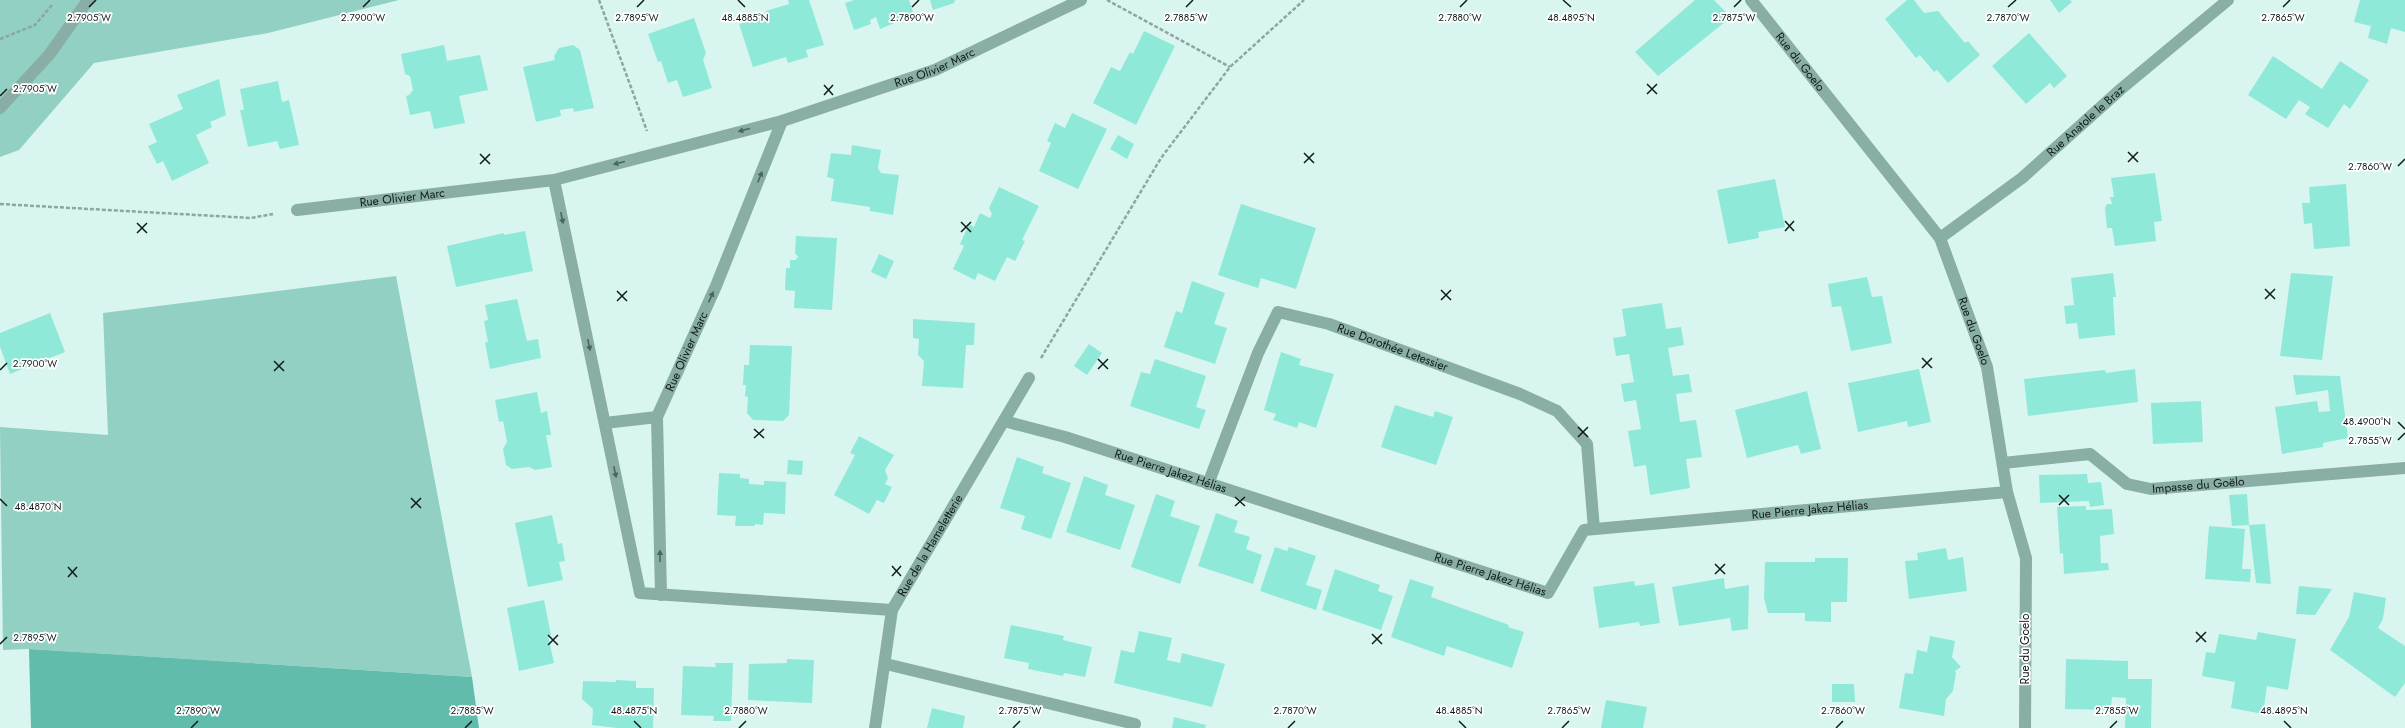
<svg xmlns="http://www.w3.org/2000/svg" width="2405" height="728" font-family="Jost,sans-serif">
  <rect width="100%" height="100%" fill="#d8f6ef"/>
  <path fill="#92d0c4" d="M0,0H399L268,33L94,63L19,150L0,157Z
    M396,276L472,677L29,649L3,650L0,427L108,435L103,313Z"/>
  <path fill="#61bcac" d="M29,649L472,677L479,728H31Z"/>
  <path fill="#8fe9d8" d="M788,0H809L824,45L806,50L808,57L788,63L786,57L753,67L739,24L762,17L766,11L789,4Z
    M854,0H909L914,15L880,29L876,17L870,20L871,24L854,30L845,3Z
    M930,0H955L954,3L933,10Z
    M1695,0H1714L1731,17L1658,76L1635,52Z
    M1907,0H1914L1924,13L1938,11L1965,43L1968,41L1980,55L1948,83L1937,70L1934,72L1920,55L1916,58L1885,19Z
    M2050,0H2070L2072,2L2059,13Z
    M2360,0H2405V32L2391,28L2387,44L2368,38L2371,26L2354,22Z
    M694,18L706,53L703,60L712,88L683,97L677,80L668,83L661,61L658,62L648,34Z
    M1144,31L1175,46L1136,125L1093,103L1111,67L1120,71L1130,52L1133,54Z
    M2029,33L2067,76L2054,88L2050,83L2026,104L1992,66Z
    M444,45L447,61L480,55L488,90L459,96L465,123L434,129L430,111L410,115L406,96L409,95L413,90L410,76L405,74L401,54Z
    M573,45L580,50L594,108L574,112L573,108L560,110L561,116L536,122L523,67L555,60L554,56L559,48Z
    M2273,56L2322,89L2340,61L2369,80L2350,109L2344,104L2328,128L2305,114L2310,107L2299,100L2286,119L2248,95Z
    M219,79L226,115L210,122L212,127L196,135L209,163L172,181L163,161L157,164L148,146L157,142L149,124L183,109L177,95Z
    M278,81L282,102L289,100L299,145L280,149L277,141L248,147L240,110H244L240,89Z
    M1072,113L1107,129L1078,189L1039,171L1051,143L1047,141L1055,123L1065,128Z
    M1118,135L1134,144L1127,159L1110,149Z
    M852,145L881,150L878,168L881,173L899,175L893,215L870,211V207L831,201L834,179L827,177L831,153L851,155Z
    M2155,173L2162,221L2154,222L2156,241L2115,246L2112,228H2107L2105,208L2107,204H2112L2110,197H2114L2111,178Z
    M1775,179L1785,227L1758,232L1759,238L1728,244L1717,190Z
    M2346,184L2350,246L2314,249L2312,223L2304,224L2302,203H2310L2309,187Z
    M999,187L1039,206L1022,240L1025,241L1015,261L1007,257L995,281L978,273L975,280L953,269L964,246L960,244L969,224L974,227L980,213L990,218L992,214L989,208Z
    M1241,204L1316,228L1296,289L1261,278L1258,288L1218,275Z
    M525,231L533,271L456,287L447,246L504,233V235Z
    M796,236L837,238L832,310L794,308L795,291L785,290L786,268H790V260H795L798,257L795,253Z
    M879,254L894,261L886,279L871,272Z
    M2113,273L2116,297H2113L2115,335L2079,339L2077,323L2066,324L2064,306L2074,305L2071,278Z
    M2291,273L2333,276L2322,360L2280,356Z
    M1867,277L1872,297L1882,296L1892,343L1851,351L1841,306L1832,307L1828,284Z
    M1192,281L1225,293L1214,324L1227,328L1215,364L1164,347L1176,311L1182,313Z
    M517,299L527,341L538,339L541,358L490,369L485,342H488L484,321L488,320L485,305Z
    M1662,303L1666,329L1681,327L1684,345L1668,348L1673,376L1689,374L1692,392L1676,394L1680,422L1696,420L1702,457L1686,459L1690,488L1650,495L1646,465L1634,467L1628,431L1641,429L1636,400L1624,402L1621,384L1634,382L1629,354L1616,356L1613,338L1626,336L1622,309Z
    M50,313L65,352L10,374L0,347V333Z
    M913,319L975,323L974,345H966L963,388L922,386L924,361L918,355L919,339L913,338Z
    M1089,344L1102,353L1087,375L1074,366Z
    M750,345L792,346L789,415L783,421L753,420L747,413L748,397L745,396L746,385H743L744,365H749Z
    M1281,352L1301,359L1299,365L1334,374L1316,428L1299,422L1297,428L1273,420L1276,414L1264,410Z
    M1155,359L1206,376L1196,407L1206,410L1199,429L1130,406L1141,372L1150,374Z
    M1919,369L1931,422L1908,427L1907,421L1858,432L1848,383Z
    M2135,369L2138,402L2028,416L2024,379L2105,370L2106,373Z
    M2293,375L2340,376L2348,438L2323,443V447L2282,454L2275,407L2317,401L2319,412L2330,411L2328,390L2296,395Z
    M1807,391L1821,449L1801,454L1798,445L1747,458L1735,410Z
    M537,392L541,413L547,411L551,435H546L552,467L535,470L529,467L512,469L506,465L503,449L507,442L503,421L499,422L495,400Z
    M2201,401L2203,442L2153,444L2151,403Z
    M1395,405L1433,417L1435,411L1453,417L1436,465L1381,447Z
    M859,436L894,455L885,470L888,478L885,484L892,487L884,503L877,500L869,514L834,495L855,455L850,453Z
    M1017,457L1044,467L1042,473L1071,483L1051,539L1021,529L1025,516L1000,508Z
    M788,460L803,461L802,475L787,474Z
    M719,473L740,474V478L749,479V484L764,485V481L786,482L785,514L764,513L763,525L755,524V526H735L736,516L717,515Z
    M2087,474L2088,483L2101,482L2104,505L2090,507L2089,501L2040,503L2039,475Z
    M1084,476L1108,485L1105,495L1135,505L1120,550L1066,532Z
    M1156,494L1175,501L1170,516L1200,526L1180,584L1131,567Z
    M2247,494L2249,525L2265,524L2271,584L2256,583L2249,525L2232,526L2229,495Z
    M2086,506V510L2112,509L2114,534L2100,536L2101,563H2108L2109,570L2064,574L2063,553L2060,554L2057,507Z
    M1216,513L1238,521L1234,532L1250,537L1246,549L1262,555L1253,584L1198,566Z
    M552,515L558,544L562,543L565,561L559,562L563,580L528,587L515,523Z
    M2209,526L2245,529L2242,569H2251L2250,582L2205,579Z
    M1275,547L1287,551L1289,547L1316,556L1306,585L1322,590L1316,610L1260,591Z
    M1946,548L1948,560L1963,557L1967,591L1909,599L1905,561L1918,560L1917,553Z
    M1815,558H1848L1847,602H1831V622L1805,621V613H1768L1764,598L1765,562H1815Z
    M1335,569L1380,585L1378,591L1393,596L1381,630L1322,610Z
    M1724,578L1725,589L1749,585L1748,629L1732,631L1730,618L1679,626L1672,587Z
    M1410,579L1434,587L1431,597L1509,625L1508,627L1524,632L1512,668L1447,646L1444,656L1391,637Z
    M1634,581L1635,586L1654,583L1660,623L1640,626L1639,622L1599,628L1593,587Z
    M2299,586L2332,589L2315,615L2296,614Z
    M2354,592L2386,598L2383,619L2378,628L2405,646V683L2395,697L2330,650L2349,617Z
    M544,600L551,635H548L554,663L519,671L507,608Z
    M1011,625L1064,636L1063,640L1092,647L1085,677L1064,673L1063,676L1028,669L1029,663L1004,658Z
    M1139,631L1172,638L1167,660L1180,663L1182,653L1225,664L1212,707L1114,683L1121,650L1134,653Z
    M2258,632L2296,639L2288,690L2267,686L2263,714L2231,708L2235,682L2202,676L2206,652L2215,653L2219,634L2256,640Z
    M1930,636L1955,641L1952,657L1961,667L1955,671L1956,673L1953,691L1946,699L1944,716L1899,708L1905,673L1913,674L1917,650L1927,652Z
    M787,659L814,660L812,703L748,700L749,664L787,663Z
    M2066,659L2128,661V679H2152L2151,728H2125L2126,698L2112,697L2111,710L2065,709Z
    M715,663H733L731,721H713L714,716L681,715L683,666L716,667Z
    M616,680L636,681V688H654L653,728H617L592,725L593,709L582,699L583,681L616,682Z
    M1832,684H1854L1855,702H1832Z
    M1606,700L1647,707L1643,728H1601Z
    M932,708L965,716L963,728H927Z
    M1174,717L1206,725L1205,728H1172Z"/>
  <g fill="none" stroke-linecap="round" stroke-linejoin="round">
    <path stroke="#8ea5a0" stroke-width="2.5" stroke-dasharray="4 2" stroke-linecap="butt" d="M599,0L647,131
      M1107,0L1230,67
      M0,39L35,25L52,5
      M0,204L251,218L273,214
      M1041,358L1161,158L1230,67L1304,0"/>
    <g stroke="#89aea6" stroke-width="12">
      <path id="s1" d="M1751,0L1940,238L1987,367L2007,492L2026,558L2025,728"/>
      <path d="M0,108L49,55L88,0"/>
      <path d="M554,180L640,593L892,610"/>
      <path id="s2" d="M297,210L554,180L782,121L935,70L1081,0"/>
      <path id="s3" d="M1940,238L2022,178L2121,89L2228,0"/>
      <path id="s4" d="M1004,421L1065,437L1548,593L1584,530L2007,492"/>
      <path d="M605,423L657,417"/>
      <path id="s5" d="M2003,463L2090,454L2127,484L2151,489L2405,468"/>
      <path id="s6" d="M1208,484L1258,353L1278,312L1329,324L1520,394L1557,411L1587,444L1594,529"/>
      <path id="s7" d="M661,595L657,417L716,286L782,121"/>
      <path d="M886,664L1135,724"/>
      <path id="s8" d="M875,728L892,610L1029,378"/>
    </g>
  </g>
  <defs><path id="oneway-solid" d="M-6-.8H1V-3.2L6.5 0L1 3.2V.8H-6Z"/></defs>
  <g fill="#4c645f">
    <use href="#oneway-solid" transform="translate(744 130) rotate(165)"/>
    <use href="#oneway-solid" transform="translate(619 163) rotate(166)"/>
    <use href="#oneway-solid" transform="translate(760 177) rotate(-68)"/>
    <use href="#oneway-solid" transform="translate(562 218) rotate(78)"/>
    <use href="#oneway-solid" transform="translate(711 297) rotate(-66)"/>
    <use href="#oneway-solid" transform="translate(589 345) rotate(78)"/>
    <use href="#oneway-solid" transform="translate(615 472) rotate(78)"/>
    <use href="#oneway-solid" transform="translate(660 556) rotate(-91)"/>
  </g>
  <path fill="none" stroke="#101a18" stroke-width="1.5" d="M738,0L745,7M1563,0L1571,7M89,7L96,0M363,7L370,0M637,7L644,0M912,7L919,0M1186,7L1193,0M1460,7L1467,0M1734,7L1741,0M2008,7L2016,0M2283,7L2290,0M1647,84L1657,94M824,85L833,95M1647,94L1657,84M824,95L833,85M0,96L7,89M2128,152L2138,162M1304,153L1314,163M480,154L490,164M2128,162L2138,152M1304,163L1314,153M480,164L490,154M2398,166L2405,159M1785,221L1794,231M961,222L971,232M137,223L147,233M1785,231L1794,221M961,232L971,222M137,233L147,223M2265,289L2275,299M1441,290L1451,300M617,291L627,301M2265,299L2275,289M1441,300L1451,290M617,301L627,291M1922,358L1932,368M1098,359L1108,369M274,361L284,371M1922,368L1932,358M1098,369L1108,359M0,370L7,363M274,371L284,361M2398,422L2405,429M1578,427L1588,437M754,429L764,438M1578,437L1588,427M754,438L764,429M2398,440L2405,433M2059,495L2069,505M1235,497L1245,506M411,498L421,508M0,499L7,506M2059,505L2069,495M1235,506L1245,497M411,508L421,498M1715,564L1725,574M892,566L901,576M68,567L77,577M1715,574L1725,564M892,576L901,566M68,577L77,567M2196,632L2206,642M1372,634L1382,644M548,635L558,645M2196,642L2206,632M0,644L7,637M1372,644L1382,634M548,645L558,635M634,721L641,728M1459,721L1466,728M2284,721L2291,728M191,728L198,721M465,728L472,721M739,728L746,721M1013,728L1020,721M1288,728L1295,721M1562,728L1569,721M1836,728L1843,721M2110,728L2117,721"/>
  <g text-anchor="middle" stroke-width="3.5" stroke-linejoin="round" paint-order="stroke">
    <g font-size="12" fill="#101a18" stroke="#fff">
      <text dy="4" stroke="none"><textPath href="#s1" startOffset="79">Rue du Goelo</textPath></text>
      <text dy="4" stroke="none"><textPath href="#s2" startOffset="656">Rue Olivier Marc</textPath></text>
      <text dy="4" stroke="none"><textPath href="#s3" startOffset="187">Rue Anatole le Braz</textPath></text>
      <text dy="4" stroke="none"><textPath href="#s2" startOffset="106">Rue Olivier Marc</textPath></text>
      <text dy="4" stroke="none"><textPath href="#s1" startOffset="403">Rue du Goelo</textPath></text>
      <text dy="4" stroke="none"><textPath href="#s6" startOffset="306">Rue Dorothée Letessier</textPath></text>
      <text dy="4" stroke="none"><textPath href="#s7" startOffset="250">Rue Olivier Marc</textPath></text>
      <text dy="4" stroke="none"><textPath href="#s4" startOffset="174">Rue Pierre Jakez Hélias</textPath></text>
      <text dy="4" stroke="none"><textPath href="#s5" startOffset="207">Impasse du Goëlo</textPath></text>
      <text dy="4" stroke="none"><textPath href="#s4" startOffset="870">Rue Pierre Jakez Hélias</textPath></text>
      <text dy="4" stroke="none"><textPath href="#s8" startOffset="194">Rue de la Hameletterie</textPath></text>
      <text dy="4" stroke="none"><textPath href="#s4" startOffset="510">Rue Pierre Jakez Hélias</textPath></text>
      <text transform="translate(2025 649) rotate(-90)" y="4">Rue du Goelo</text>
    </g>
  </g>
  <g font-size="10" text-anchor="middle" fill="#101a18" stroke="#fff" stroke-width="3.5" stroke-linejoin="round" paint-order="stroke">
    <text x="89" y="21">2.7905°W</text>
    <text x="363" y="21">2.7900°W</text>
    <text x="637" y="21">2.7895°W</text>
    <text x="745" y="21">48.4885°N</text>
    <text x="912" y="21">2.7890°W</text>
    <text x="1186" y="21">2.7885°W</text>
    <text x="1460" y="21">2.7880°W</text>
    <text x="1571" y="21">48.4895°N</text>
    <text x="1734" y="21">2.7875°W</text>
    <text x="2008" y="21">2.7870°W</text>
    <text x="2283" y="21">2.7865°W</text>
    <text x="35" y="92">2.7905°W</text>
    <text x="2370" y="170">2.7860°W</text>
    <text x="35" y="367">2.7900°W</text>
    <text x="2367" y="425">48.4900°N</text>
    <text x="2370" y="444">2.7855°W</text>
    <text x="38" y="510">48.4870°N</text>
    <text x="35" y="641">2.7895°W</text>
    <text x="198" y="714">2.7890°W</text>
    <text x="472" y="714">2.7885°W</text>
    <text x="746" y="714">2.7880°W</text>
    <text x="1020" y="714">2.7875°W</text>
    <text x="1295" y="714">2.7870°W</text>
    <text x="1569" y="714">2.7865°W</text>
    <text x="1843" y="714">2.7860°W</text>
    <text x="2117" y="714">2.7855°W</text>
    <text x="634" y="714">48.4875°N</text>
    <text x="1459" y="714">48.4885°N</text>
    <text x="2284" y="714">48.4895°N</text>
  </g>
</svg>
